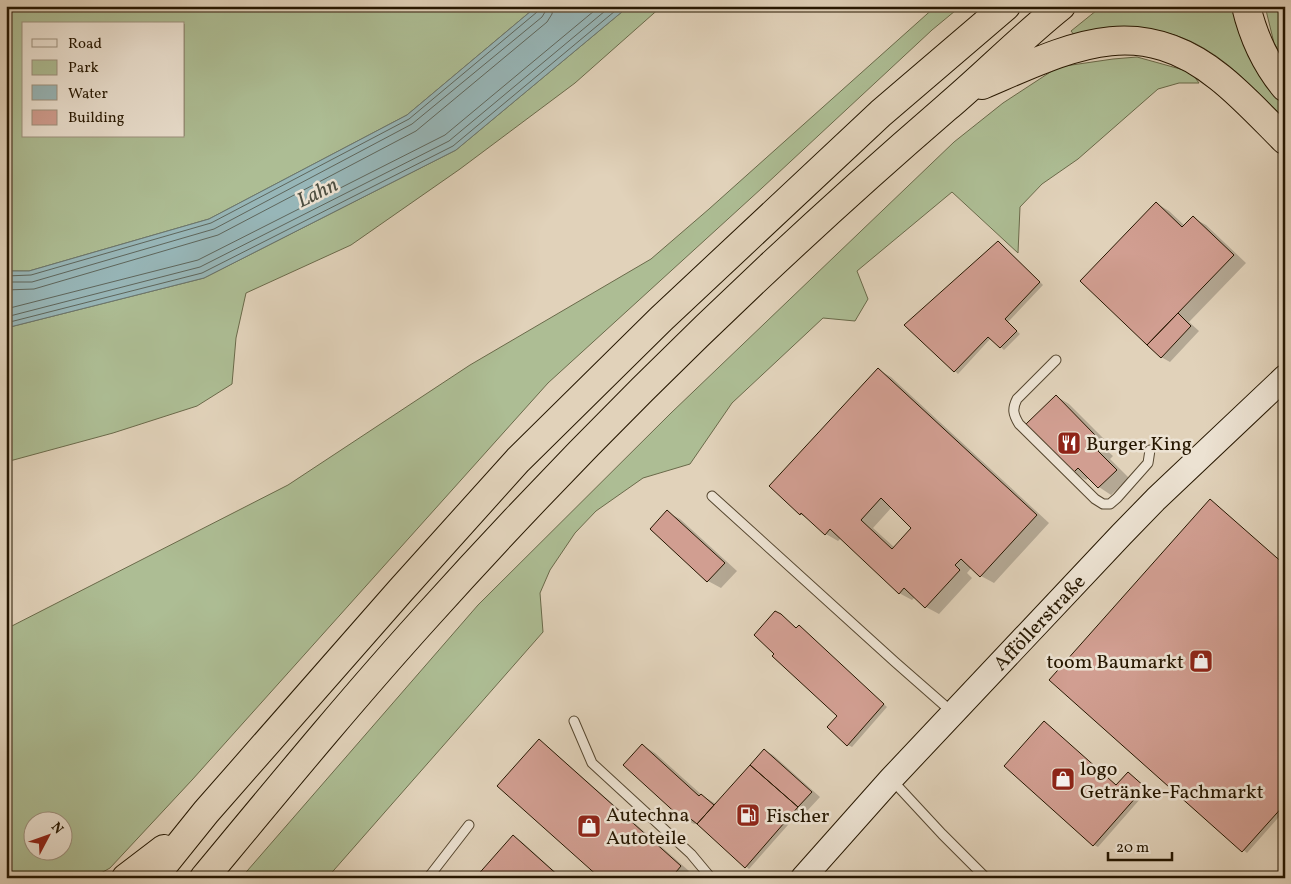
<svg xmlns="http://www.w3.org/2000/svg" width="1291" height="884" font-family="Vollkorn,serif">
  <rect width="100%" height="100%" fill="#e1d2ba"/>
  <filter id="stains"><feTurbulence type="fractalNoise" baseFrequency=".004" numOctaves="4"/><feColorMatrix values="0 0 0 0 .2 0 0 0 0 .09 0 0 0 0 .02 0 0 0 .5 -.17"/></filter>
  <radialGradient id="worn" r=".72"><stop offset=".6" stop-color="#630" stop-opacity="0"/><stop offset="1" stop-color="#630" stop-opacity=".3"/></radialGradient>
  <path fill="#adbd94" stroke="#6a6a4a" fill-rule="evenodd" d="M6,6H537L407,115L209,219L29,271H6ZM24,24H184V136H24Z
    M629,6H662L575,83L460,169L351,245L246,293L236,338L232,384L197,406L113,433L6,462V328L204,278L456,150Z
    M936,6H961L932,30L762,188L548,383L192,780L110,868L92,878H6V629L288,485L470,365L651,259L709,209ZM32,822H62V852H32Z
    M1102,6H1236L1259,67L1285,107V122C1261,96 1236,67 1205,49C1166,25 1118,23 1075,36L1071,31Z
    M1265,6H1285V62L1274,43Z
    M1137,57L1191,72L1199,83H1179L1158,89L1078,159L1042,184L1020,207L1018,253L952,192L857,271L868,299L855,321L823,318L732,403L690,464L643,478L596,511L575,533L550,570L540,593L543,632L327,878H241L478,605L671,413L954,142L1003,103L1058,67L1113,59Z"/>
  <path fill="#97b6b8" stroke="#6a766f" d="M537,6H629L456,150L204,278L6,328V271H29L209,219L407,115Z"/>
  <path fill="#0003" fill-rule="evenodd" d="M1156,203L1169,211L1185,226L1193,218L1206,225L1246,263L1189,322L1199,331L1170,362L1161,357L1082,281Z
    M1002,245L1043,285L1008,322L1020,334L1004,350L991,338L958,374L905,325Z
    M879,370L891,377L1049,523L994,583L981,576L972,567L967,573L972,578L939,614L926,607L915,597L912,600L899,593L841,538L838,541L826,534L810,520L800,514L770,486ZM892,507L913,528L895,548L873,528Z
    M1056,396L1069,404L1107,442L1103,447L1113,456L1110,459L1129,478L1111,495L1099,487L1089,477L1086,480L1073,472Z
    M1211,500L1285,565V810L1247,853L1051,680Z
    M667,512L680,519L737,571L721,588L708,581Z
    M781,615L797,629H803L887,707L852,747L848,745L839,715L775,653Z
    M539,741L547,746L689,871L683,878H602Z
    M642,745L655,753L703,796L716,804L764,750L773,755L820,797L807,811L803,808L749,869L697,823L694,824L680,816Z
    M1129,773L1148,790L1098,847L1094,845L1117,786Z
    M513,836L521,841L562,878H476Z"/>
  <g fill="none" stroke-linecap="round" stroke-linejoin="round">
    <path stroke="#5e665c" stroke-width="1" d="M6,276L31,275L211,223L409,119L537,12L539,6
      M6,282H32L214,229L412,124L542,17L545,12L546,6
      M6,290L34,289L218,235L416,131L547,22L552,14L553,6
      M6,309L198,260L445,135L600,6
      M6,317L200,267L449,141L611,6
      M6,323L202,273L453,146L621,6"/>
  </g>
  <path fill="#d19e91" stroke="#261701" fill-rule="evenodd" d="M1156,202L1182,227L1193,216L1234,255L1147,345L1080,281Z
    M998,241L1040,282L1005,319L1017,331L1000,348L988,337L954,372L904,325Z
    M1178,313L1191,326L1161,358L1147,345Z
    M878,368L1037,515L980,577L961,559L955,565L960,570L925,608L904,588L899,594L830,529L825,535L801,513L800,515L769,486ZM881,498L911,528L892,549L861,520Z
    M1056,395L1095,435L1091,439L1101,448L1098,451L1117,470L1098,488L1078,468L1073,473L1025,425Z
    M1210,499L1285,565V804L1242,852L1049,680Z
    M667,510L725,563L707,582L650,529Z
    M775,611L781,614L796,628L799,625L884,704L847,746L827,727L837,716L772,656L774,654L754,635Z
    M1044,721L1116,785L1128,772L1145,787L1093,846L1004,766Z
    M539,739L681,866L671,878H600L497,786Z
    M642,744L699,796L701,794L714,805L697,824L687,816L680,817L623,765Z
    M764,749L812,792L798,807L750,765Z
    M750,765L798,807L745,868L697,824Z
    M513,835L561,878H475Z"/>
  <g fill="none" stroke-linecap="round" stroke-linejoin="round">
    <g stroke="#55462f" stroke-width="11">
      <path id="lane" d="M1056,360L1017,399C1012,409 1013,414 1019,424L1095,499L1103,504H1110L1117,498L1148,463L1150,450
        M712,496L895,662L952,712
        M574,721L592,763L691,854L711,878
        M891,779L942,834L986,878
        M428,878L469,825"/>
    </g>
    <g stroke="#261701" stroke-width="26">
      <g id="secondary">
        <path id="s1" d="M803,878L891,779L1121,535L1156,499L1285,377"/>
      </g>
    </g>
    <g stroke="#261701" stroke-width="30">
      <path id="highway" d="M1246,6C1253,36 1266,64 1285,87
        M982,85C1067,49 1136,10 1219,77C1241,94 1265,120 1285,140
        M126,878L164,849
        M153,878L206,812L401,590L518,460L661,319L881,113L1006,6
        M204,878C277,790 350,701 427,616C589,436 763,266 946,108C985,75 1021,38 1061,6"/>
    </g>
    <use href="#lane" stroke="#ece2d2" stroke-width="9"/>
    <use href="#secondary" stroke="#ece2d2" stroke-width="24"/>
    <use href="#highway" stroke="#e1d2ba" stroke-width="28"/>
  </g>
  <defs>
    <g id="restaurant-square" transform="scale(1.25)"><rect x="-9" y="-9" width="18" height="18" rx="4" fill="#8f2418" stroke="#ece2d2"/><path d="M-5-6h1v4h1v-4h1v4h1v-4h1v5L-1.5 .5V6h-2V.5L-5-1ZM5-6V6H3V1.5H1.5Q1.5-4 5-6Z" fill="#fff"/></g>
    <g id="shop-square" transform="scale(1.25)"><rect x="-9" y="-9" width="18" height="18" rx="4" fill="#8f2418" stroke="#ece2d2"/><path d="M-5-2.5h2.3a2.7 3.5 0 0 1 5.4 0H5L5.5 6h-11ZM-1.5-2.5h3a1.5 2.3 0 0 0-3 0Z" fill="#fff"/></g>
    <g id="fuel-square" transform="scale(1.25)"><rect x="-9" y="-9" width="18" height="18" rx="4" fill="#8f2418" stroke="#ece2d2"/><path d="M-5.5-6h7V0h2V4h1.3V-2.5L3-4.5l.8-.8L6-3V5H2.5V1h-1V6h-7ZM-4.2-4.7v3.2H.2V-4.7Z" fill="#fff"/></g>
  </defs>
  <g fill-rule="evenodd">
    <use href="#restaurant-square" x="1069" y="443"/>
    <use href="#shop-square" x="1201" y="661"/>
    <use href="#shop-square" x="1063" y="779"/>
    <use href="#fuel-square" x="748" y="815"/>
    <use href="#shop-square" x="589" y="826"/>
  </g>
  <g text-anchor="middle" stroke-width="5" stroke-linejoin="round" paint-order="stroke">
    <g font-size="20" fill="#261701" stroke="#ece2d2" text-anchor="start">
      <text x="1086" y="450">Burger King</text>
      <text x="1184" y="668" text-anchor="end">toom Baumarkt</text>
      <text x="1080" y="775">logo<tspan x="1080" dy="23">Getränke-Fachmarkt</tspan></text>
      <text x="606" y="821">Autechna<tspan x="606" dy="23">Autoteile</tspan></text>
      <text x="766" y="822">Fischer</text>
    </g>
    <g font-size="20" fill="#261701" stroke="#ece2d2">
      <text dy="7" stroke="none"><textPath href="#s1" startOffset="348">Afföllerstraße</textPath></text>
    </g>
    <g font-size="21" font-style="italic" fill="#4e4f41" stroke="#ece2d2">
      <text transform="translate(317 192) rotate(-26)" y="7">Lahn</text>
    </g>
  </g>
  <rect width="1291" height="884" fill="none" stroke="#e1d2ba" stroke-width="25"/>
  <rect x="8" y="8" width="1276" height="869" fill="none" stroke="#261701" stroke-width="2.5"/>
  <rect x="12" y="12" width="1266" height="859" fill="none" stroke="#261701"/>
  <rect x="22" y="22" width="162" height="115" fill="#ece2d2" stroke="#9d917e"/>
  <rect x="32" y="39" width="25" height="8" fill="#ece2d2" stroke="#9d917e"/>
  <text x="68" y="48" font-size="15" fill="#261701">Road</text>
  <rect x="32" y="60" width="25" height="15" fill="#adbd94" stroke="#9d917e"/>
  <text x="68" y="72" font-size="15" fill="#261701">Park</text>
  <rect x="32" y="85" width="25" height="15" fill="#97b6b8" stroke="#9d917e"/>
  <text x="68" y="98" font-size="15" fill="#261701">Water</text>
  <rect x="32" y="110" width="25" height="15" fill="#d19e91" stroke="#9d917e"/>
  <text x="68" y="122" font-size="15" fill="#261701">Building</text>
  <g transform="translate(48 836) rotate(49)"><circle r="24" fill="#ece2d2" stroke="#9d917e"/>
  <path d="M0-4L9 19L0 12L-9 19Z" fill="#8f2418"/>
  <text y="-8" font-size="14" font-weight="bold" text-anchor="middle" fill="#261701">N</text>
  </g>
  <path d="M1108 852v8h64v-8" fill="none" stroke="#261701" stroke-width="2.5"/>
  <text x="1116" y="852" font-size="15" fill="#261701" stroke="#ece2d2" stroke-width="4" paint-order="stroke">20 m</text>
  <rect width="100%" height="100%" filter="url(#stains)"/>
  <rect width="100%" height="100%" fill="url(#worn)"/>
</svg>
